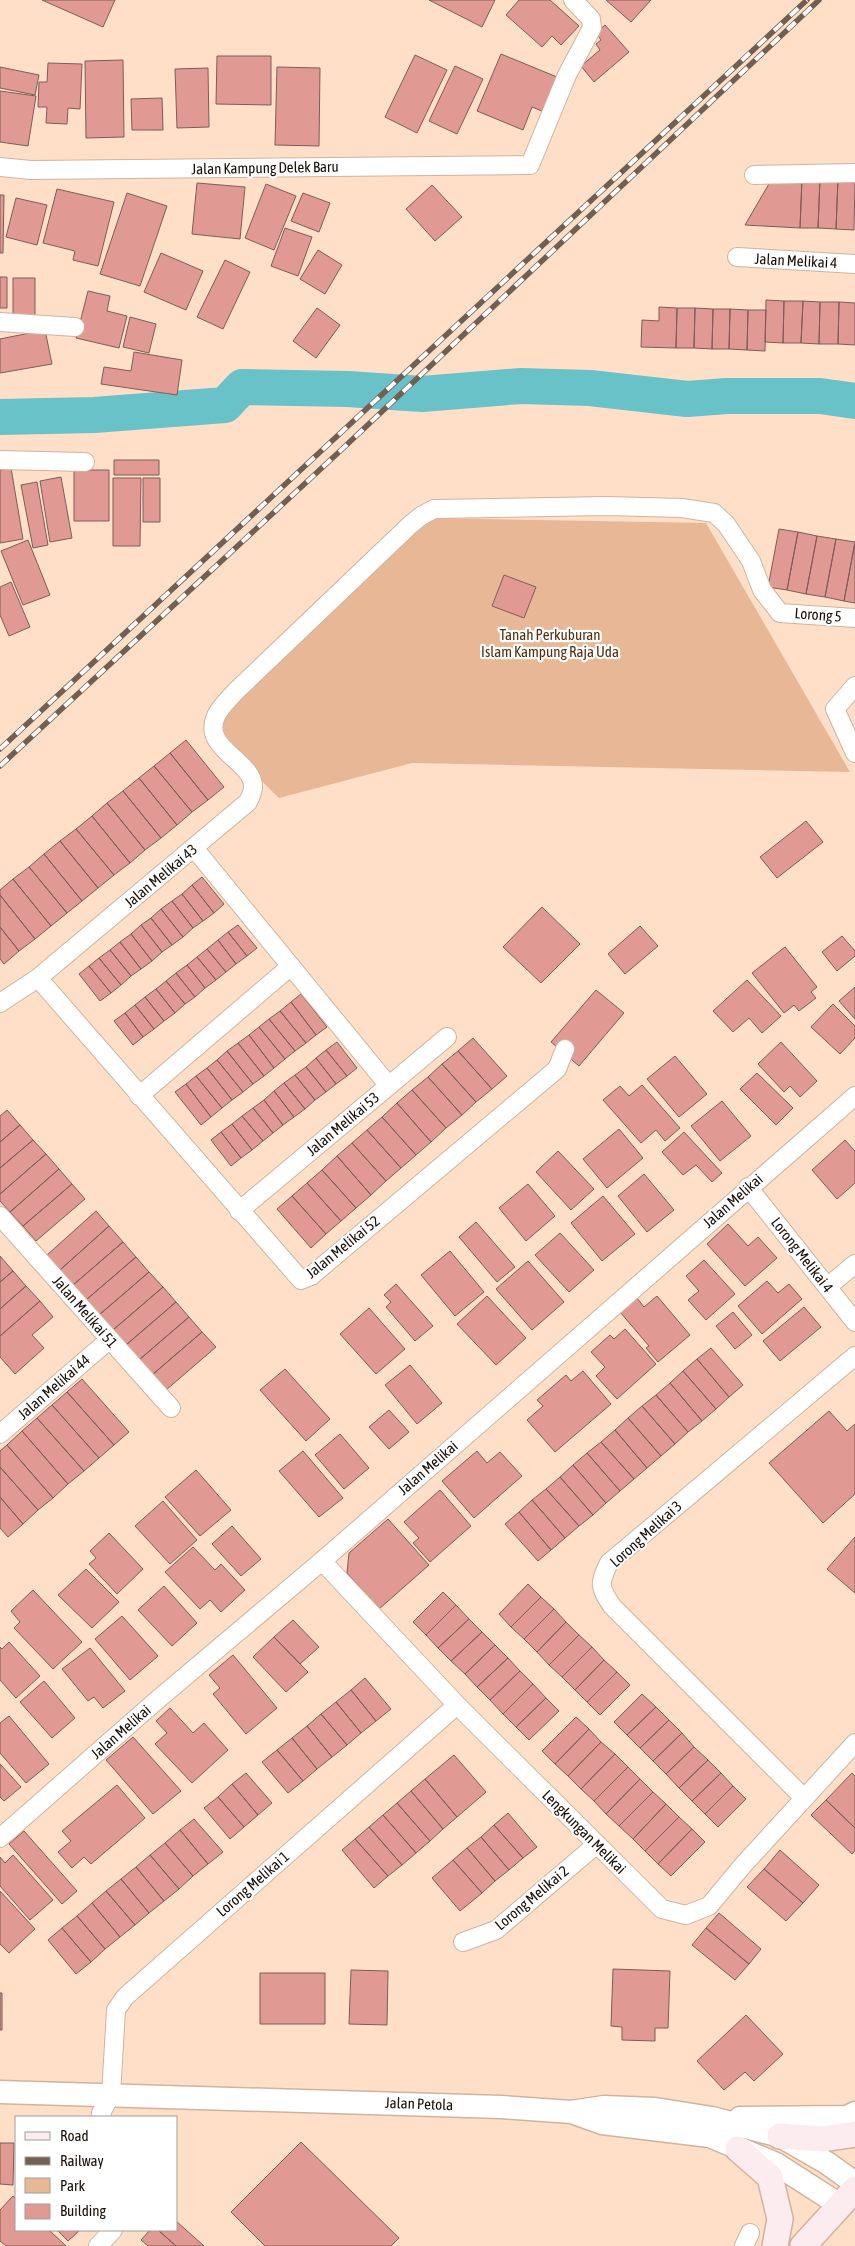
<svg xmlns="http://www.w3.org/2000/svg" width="855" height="2246" font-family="'Asap Condensed',sans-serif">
  <rect width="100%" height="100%" fill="#ffdfc8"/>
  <path fill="#e8b896" d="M432,518L706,523L850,772L412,763L279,798L233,753L221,730L227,710L415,527Z"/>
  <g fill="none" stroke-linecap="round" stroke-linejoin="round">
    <path stroke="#68c2c7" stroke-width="36" d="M0,417L94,415L225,405L242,387L348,389L422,394L521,386L590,388L687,399L727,396H820L855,401"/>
  </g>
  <path fill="#e19a93" stroke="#7e5c58" d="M42,0H115L103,27Z
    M429,0H495L482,27Z
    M519,0H550L579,26L561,45L552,36L542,47L506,15Z
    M606,0H651L631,22Z
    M605,25L629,52L594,82L581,66L600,50L596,44L601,40L596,33Z
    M501,54L557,77L542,111L532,107L523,130L477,111Z
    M415,55L447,70L417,133L385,117Z
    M217,56H271V105L216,104Z
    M123,60L124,137L86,138L85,61Z
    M48,63L82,64L80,109L68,108L67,124L46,123L47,107H38L39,82H47Z
    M455,66L483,79L457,134L429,121Z
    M0,67L39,75L35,95L0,88Z
    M277,67L320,68L319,146L275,145Z
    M208,68L209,127L177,128L175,69Z
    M0,91L36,96L28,146L0,142Z
    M162,98L163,130H132L131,99Z
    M773,177L802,178L800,228L745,225Z
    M802,178H820L818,228H800Z
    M820,178L838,179L836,229L818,228Z
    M838,179L855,180L854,230L836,229Z
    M197,183L245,187L240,239L192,234Z
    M266,184L296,196L274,250L245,238Z
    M432,185L462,217L435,241L406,209Z
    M57,189L114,202L98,266L73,260L75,251L43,243Z
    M127,193L167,206L140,286L100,274Z
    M303,193L330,203L319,232L291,221Z
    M0,195H4L3,253H0Z
    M16,198L47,205L37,245L6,237Z
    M285,228L312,237L298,276L271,266Z
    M318,250L342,265L325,294L300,279Z
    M161,253L203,271L186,310L144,292Z
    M225,260L250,272L223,329L197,317Z
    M0,277H7V308H0Z
    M13,278H35V320H13Z
    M88,291L110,296L107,311L127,316L119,348L76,338Z
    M766,300L784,301L783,343L765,342Z
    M784,301H803L801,343H783Z
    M803,301L820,302L819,344L801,343Z
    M820,302H839L838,344H819Z
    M839,302L855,303V345L838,344Z
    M659,307L677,308L676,348L641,347L642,320L659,321Z
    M317,308L340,325L316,358L293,341Z
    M677,308H695L694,348H676Z
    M695,308L713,309L712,349L694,348Z
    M713,309H730L729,349H712Z
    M730,309L748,310L747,350L729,349Z
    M748,310H766L765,351L747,350Z
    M130,317L156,324L149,353L123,347Z
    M45,330L52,364L0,373V339Z
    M134,352L182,360L177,395L101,384L104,367L131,371Z
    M114,460H159V475H114Z
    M11,468L23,539L0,543V470Z
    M74,470H109V521H74Z
    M61,477L72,538L50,542L40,481Z
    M113,478H141L140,546H113Z
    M143,478H160V522H143Z
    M37,482L48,545L33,548L21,485Z
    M779,529L798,532L787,590L768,587Z
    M798,532L817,536L806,594L787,590Z
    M817,536L836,539L825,597L806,594Z
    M836,539L855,542L844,601L825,597Z
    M28,540L50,595L23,605L1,551Z
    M855,543V603L844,601Z
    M504,575L536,587L524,618L492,606Z
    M11,582L30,627L9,636L0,615V587Z
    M186,740L224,787L208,800L170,753Z
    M170,753L208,800L192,812L154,766Z
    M154,766L192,812L177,825L139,778Z
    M139,778L177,825L161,838L123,791Z
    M123,791L161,838L145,850L107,803Z
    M107,803L145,850L130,863L92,816Z
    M92,816L130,863L114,875L76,829Z
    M806,821L823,842L777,878L760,857Z
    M76,829L114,875L98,888L60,841Z
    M60,841L98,888L82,901L44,854Z
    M44,854L82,901L67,913L29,867Z
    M29,867L67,913L51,926L13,879Z
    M202,877L224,904L214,913L192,885Z
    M13,879L51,926L35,939L0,895V890Z
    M192,885L214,913L203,921L182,894Z
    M182,894L203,921L193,928L172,901Z
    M0,895L35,939L19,951L0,927Z
    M172,901L193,928L183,937L161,909Z
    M542,907L580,944L541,983L503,947Z
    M161,909L183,937L172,945L151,918Z
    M151,918L172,945L162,952L141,925Z
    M141,925L162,952L152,961L131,934Z
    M238,925L257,948L247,956L228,932Z
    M640,926L658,946L625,974L608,954Z
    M0,927L19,951L4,964L0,959Z
    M228,932L247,956L236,964L218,940Z
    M131,934L152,961L141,969L120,942Z
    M842,936L855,951V956L837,971L822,952Z
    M218,940L236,964L226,972L207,949Z
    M120,942L141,969L131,976L110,950Z
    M785,947L817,987L811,992L816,998L799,1011L794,1005L784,1013L752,973Z
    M207,949L226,972L216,980L197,957Z
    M110,950L131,976L121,985L99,958Z
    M197,957L216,980L205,988L187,965Z
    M99,958L121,985L111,993L89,966Z
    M187,965L205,988L195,997L176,973Z
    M89,966L111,993L100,1001L79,974Z
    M176,973L195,997L185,1004L166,981Z
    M747,980L781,1016L762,1033L749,1018L733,1032L713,1011Z
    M166,981L185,1004L175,1013L156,989Z
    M855,987V1019L839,1001Z
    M156,989L175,1013L164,1021L145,997Z
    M596,990L624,1013L579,1066L551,1042Z
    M301,994L327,1027L316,1035L291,1002Z
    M145,997L164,1021L154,1029L135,1005Z
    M291,1002L316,1035L306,1043L280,1011Z
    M833,1004L855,1026V1038L840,1054L811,1027Z
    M135,1005L154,1029L143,1037L125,1013Z
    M280,1011L306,1043L295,1051L269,1019Z
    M125,1013L143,1037L133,1045L114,1021Z
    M269,1019L295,1051L285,1059L259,1027Z
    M259,1027L285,1059L274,1068L249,1035Z
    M249,1035L274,1068L264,1076L238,1043Z
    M473,1038L507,1076L492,1089L458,1051Z
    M337,1042L357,1068L347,1076L326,1050Z
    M781,1042L817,1081L800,1097L790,1086L784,1092L758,1064Z
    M238,1043L264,1076L253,1084L227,1051Z
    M326,1050L347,1076L336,1084L316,1058Z
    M227,1051L253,1084L243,1092L217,1060Z
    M458,1051L492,1089L476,1102L442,1064Z
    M675,1056L707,1094L679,1117L647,1079Z
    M316,1058L336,1084L326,1092L306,1067Z
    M217,1060L243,1092L232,1100L207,1068Z
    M442,1064L476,1102L462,1115L428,1077Z
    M306,1067L326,1092L315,1100L295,1075Z
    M207,1068L232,1100L222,1108L196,1076Z
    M757,1073L793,1108L776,1125L740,1089Z
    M295,1075L315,1100L305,1109L284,1083Z
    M196,1076L222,1108L211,1117L186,1084Z
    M428,1077L462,1115L446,1128L412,1090Z
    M284,1083L305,1109L294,1117L274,1091Z
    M186,1084L211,1117L201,1125L175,1092Z
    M642,1085L680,1128L665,1141L656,1130L641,1143L603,1100L620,1086L629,1096Z
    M412,1090L446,1128L431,1142L397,1103Z
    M274,1091L294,1117L283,1125L264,1100Z
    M264,1100L283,1125L273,1133L253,1108Z
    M722,1101L751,1136L720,1161L691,1126Z
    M397,1103L431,1142L416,1155L382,1117Z
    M253,1108L273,1133L263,1141L242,1116Z
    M7,1110L20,1125L0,1142V1116Z
    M242,1116L263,1141L252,1150L232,1124Z
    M382,1117L416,1155L401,1168L367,1130Z
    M232,1124L252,1150L241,1158L221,1132Z
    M20,1125L33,1140L0,1168V1142Z
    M619,1129L643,1158L607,1188L583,1159Z
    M367,1130L401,1168L386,1181L352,1143Z
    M221,1132L241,1158L231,1166L211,1140Z
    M684,1132L722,1173L712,1182L696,1165L683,1175L662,1152Z
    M33,1140L46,1154L0,1194V1168Z
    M845,1140L855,1151V1183L837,1199L812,1170Z
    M352,1143L386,1181L371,1195L337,1156Z
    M558,1151L594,1189L571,1210L536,1172Z
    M46,1154L59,1169L10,1212L0,1201V1194Z
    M337,1156L371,1195L356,1208L322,1170Z
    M59,1169L72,1184L23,1226L10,1212Z
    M322,1170L356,1208L341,1221L307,1183Z
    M644,1174L674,1210L647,1232L618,1196Z
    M307,1183L341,1221L326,1234L292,1196Z
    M72,1184L85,1199L36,1241L23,1226Z
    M528,1184L555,1216L526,1241L499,1208Z
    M292,1196L326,1234L311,1248L277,1209Z
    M603,1196L635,1234L602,1261L571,1223Z
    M96,1211L109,1226L60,1270L47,1255Z
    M476,1222L515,1267L497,1282L459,1237Z
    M728,1224L748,1246L758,1237L777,1258L745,1286L707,1244Z
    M109,1226L123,1242L73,1285L60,1270Z
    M560,1233L594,1270L569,1292L535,1255Z
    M123,1242L136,1257L86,1300L73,1285Z
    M450,1251L484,1292L455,1316L421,1275Z
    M0,1256L13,1271L0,1282Z
    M136,1257L149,1272L99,1315L86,1300Z
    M704,1260L735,1294L706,1320L688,1300L699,1291L686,1276Z
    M528,1261L564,1302L532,1330L496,1289Z
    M13,1271L26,1286L0,1309V1282Z
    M149,1272L163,1287L113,1330L99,1315Z
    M767,1281L778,1293L789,1284L802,1299L762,1334L738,1306Z
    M396,1284L433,1326L415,1341L386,1307L391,1302L384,1295Z
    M26,1286L40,1301L0,1336V1309Z
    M163,1287L176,1302L126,1345L113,1330Z
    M487,1296L526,1338L496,1365L457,1324Z
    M657,1296L690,1335L658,1362L646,1348L649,1346L620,1312L637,1298L644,1307Z
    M40,1301L53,1317L32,1335L44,1348L15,1374L0,1357V1336Z
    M176,1302L189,1317L139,1360L126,1345Z
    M804,1307L821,1327L780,1361L763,1341Z
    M369,1308L405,1349L376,1374L340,1334Z
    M733,1312L752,1335L735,1349L716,1326Z
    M189,1317L202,1332L152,1375L139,1360Z
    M625,1329L656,1364L617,1399L596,1376L605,1367L591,1352L610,1335L614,1339Z
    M202,1332L216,1347L166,1390L152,1375Z
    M711,1348L743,1385L729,1397L697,1359Z
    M697,1359L729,1397L716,1409L683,1371Z
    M410,1365L442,1403L417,1424L385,1385Z
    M285,1369L330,1419L306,1441L260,1390Z
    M583,1371L611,1404L555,1452L527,1420L543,1406L537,1400L566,1375L571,1381Z
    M683,1371L716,1409L702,1421L670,1383Z
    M82,1379L129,1432L114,1445L67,1392Z
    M670,1383L702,1421L688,1432L656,1395Z
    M67,1392L114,1445L99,1458L52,1405Z
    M656,1395L688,1432L675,1444L642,1406Z
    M52,1405L99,1458L84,1471L37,1418Z
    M642,1406L675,1444L661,1456L628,1418Z
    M389,1410L409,1432L389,1449L369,1427Z
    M829,1411L847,1431L855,1424V1494L823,1523L769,1463Z
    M37,1418L84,1471L68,1484L22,1431Z
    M628,1418L661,1456L647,1468L615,1430Z
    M615,1430L647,1468L634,1479L601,1442Z
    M22,1431L68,1484L53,1498L7,1445Z
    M340,1434L369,1468L344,1489L315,1455Z
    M601,1442L634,1479L620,1491L587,1453Z
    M7,1445L53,1498L38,1510L0,1467V1451Z
    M303,1451L343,1498L319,1517L279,1471Z
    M477,1451L487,1463L500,1452L522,1476L474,1518L442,1481Z
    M587,1453L620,1491L606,1503L573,1465Z
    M573,1465L606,1503L593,1515L560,1477Z
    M0,1467L38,1510L23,1524L0,1497Z
    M196,1470L231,1510L200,1536L165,1497Z
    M560,1477L593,1515L579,1526L546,1489Z
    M546,1489L579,1526L565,1538L532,1500Z
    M440,1490L471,1526L430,1562L413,1543L419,1538L404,1522Z
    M0,1497L23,1524L8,1537L0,1528Z
    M532,1500L565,1538L551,1550L519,1512Z
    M163,1501L197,1540L170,1564L135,1526Z
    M519,1512L551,1550L538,1561L505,1524Z
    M388,1519L429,1565L379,1609L347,1573L349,1553Z
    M232,1526L261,1559L241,1576L212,1544Z
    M109,1533L143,1569L117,1594L89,1564L96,1558L90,1551Z
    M855,1537V1593L827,1569Z
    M193,1547L215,1570L221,1564L245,1590L221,1612L210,1600L200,1609L165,1572Z
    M86,1569L119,1602L92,1628L58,1595Z
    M528,1584L541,1597L511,1627L499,1614Z
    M164,1586L197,1623L172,1646L138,1610Z
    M33,1590L82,1642L53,1669L14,1628L20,1622L11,1611Z
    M443,1592L456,1605L426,1635L413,1622Z
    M541,1597L554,1609L524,1639L511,1627Z
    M456,1605L469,1619L438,1648L426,1635Z
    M554,1609L566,1622L537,1652L524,1639Z
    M122,1616L158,1656L130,1680L95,1639Z
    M469,1619L482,1632L451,1661L438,1648Z
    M293,1620L319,1647L300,1664L274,1637Z
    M566,1622L579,1635L549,1665L537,1652Z
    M482,1632L495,1645L465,1674L451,1661Z
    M579,1635L592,1647L562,1677L549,1665Z
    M274,1637L308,1672L286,1692L253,1657Z
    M9,1642L40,1676L16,1698L0,1680V1647L2,1649Z
    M495,1645L508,1658L477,1687L465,1674Z
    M592,1647L604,1660L575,1690L562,1677Z
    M90,1648L125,1691L103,1708L94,1697L88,1701L62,1669Z
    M233,1655L277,1708L246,1734L213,1694L220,1688L209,1675Z
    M508,1658L520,1671L490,1700L477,1687Z
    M604,1660L617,1672L587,1702L575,1690Z
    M520,1671L533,1684L503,1714L490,1700Z
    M617,1672L630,1685L600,1715L587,1702Z
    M365,1678L391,1709L376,1721L351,1690Z
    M44,1681L75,1718L52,1738L20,1702Z
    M533,1684L546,1698L516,1727L503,1714Z
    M351,1690L376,1721L361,1733L336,1702Z
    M642,1694L656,1707L627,1735L614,1722Z
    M546,1698L559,1711L529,1740L516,1727Z
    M336,1702L361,1733L347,1745L321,1714Z
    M656,1707L669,1720L640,1748L627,1735Z
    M170,1708L193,1733L204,1723L228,1750L192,1783L155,1744L167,1733L156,1721Z
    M321,1714L347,1745L332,1757L307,1726Z
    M9,1716L49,1764L26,1783L0,1753V1723Z
    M576,1717L589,1729L555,1764L542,1751Z
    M669,1720L682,1733L653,1761L640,1748Z
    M307,1726L332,1757L317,1769L292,1738Z
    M589,1729L601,1742L568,1776L555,1764Z
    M682,1733L694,1747L666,1774L653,1761Z
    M133,1737L181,1791L153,1814L106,1760Z
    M292,1738L317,1769L303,1781L277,1750Z
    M601,1742L615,1754L581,1789L568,1776Z
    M694,1747L708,1760L679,1788L666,1774Z
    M277,1750L303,1781L288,1793L262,1762Z
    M615,1754L628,1767L594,1801L581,1789Z
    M454,1755L486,1792L457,1817L425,1779Z
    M708,1760L721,1773L692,1801L679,1788Z
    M0,1764L21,1787L4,1801L0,1797Z
    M628,1767L640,1779L606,1814L594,1801Z
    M246,1773L272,1803L258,1815L232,1784Z
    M721,1773L733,1786L705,1814L692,1801Z
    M852,1773L855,1776V1828L826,1800Z
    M425,1779L457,1817L443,1829L411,1791Z
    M640,1779L653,1792L619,1826L606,1814Z
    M232,1784L258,1815L244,1827L218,1797Z
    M117,1785L145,1818L91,1864L84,1857L72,1868L58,1852L71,1841L62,1831Z
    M733,1786L746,1799L718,1827L705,1814Z
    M411,1791L443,1829L430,1841L397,1803Z
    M653,1792L666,1804L633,1839L619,1826Z
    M218,1797L244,1827L230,1839L204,1808Z
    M826,1800L855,1828V1851L852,1854L811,1815Z
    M397,1803L430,1841L416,1853L383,1815Z
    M666,1804L679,1817L645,1851L633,1839Z
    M508,1813L537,1847L523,1858L494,1825Z
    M383,1815L416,1853L402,1865L369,1827Z
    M679,1817L692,1829L658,1864L645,1851Z
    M194,1819L223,1852L208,1864L180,1830Z
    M494,1825L523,1858L509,1870L481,1837Z
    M369,1827L402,1865L388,1876L355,1839Z
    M692,1829L705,1842L671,1876L658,1864Z
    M180,1830L208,1864L193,1876L165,1843Z
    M24,1831L77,1891L62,1904L9,1844Z
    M481,1837L509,1870L495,1881L467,1848Z
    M355,1839L388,1876L374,1888L342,1850Z
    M165,1843L193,1876L179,1889L150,1855Z
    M467,1848L495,1881L482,1893L453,1860Z
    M780,1850L819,1885L803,1903L764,1869Z
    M13,1855L53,1900L30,1920L0,1886V1857L5,1863Z
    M150,1855L179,1889L164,1901L136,1867Z
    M453,1860L482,1893L460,1911L432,1878Z
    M136,1867L164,1901L149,1913L121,1879Z
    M764,1869L803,1903L786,1921L747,1887Z
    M121,1879L149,1913L135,1925L106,1891Z
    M0,1891L35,1929L9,1953L0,1944Z
    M106,1891L135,1925L120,1937L92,1903Z
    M92,1903L120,1937L105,1949L77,1916Z
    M719,1913L761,1949L749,1964L706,1928Z
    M77,1916L105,1949L91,1962L62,1928Z
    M62,1928L91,1962L76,1974L48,1940Z
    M706,1928L749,1964L735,1980L692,1945Z
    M613,1969L670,1971L668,2028H655V2041L622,2040V2027L611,2026Z
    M351,1970L388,1971L387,2025L349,2024Z
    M260,1973H325V2024H260Z
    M0,1993H2V2030H0Z
    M746,2015L783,2054L754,2081L745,2072L724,2090L697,2061Z
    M301,2142L399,2238L391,2246H265L231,2212Z
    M0,2143H14L13,2185L0,2184Z
    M13,2196L16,2199V2230H49L66,2246H6L0,2241V2210Z
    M176,2221L204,2246H176L158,2230H176Z
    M57,2230H80L68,2241Z
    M150,2230H158L176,2246H148L141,2240Z"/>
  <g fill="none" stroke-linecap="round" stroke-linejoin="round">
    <g stroke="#d1b39d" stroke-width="20">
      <path id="minor" d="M0,167L31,170L530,165L567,75L592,28L591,19L573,0
        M754,175L855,173
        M737,257L855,264
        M0,322L75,327
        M0,460L85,462
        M855,686L835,709L855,753
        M194,848L389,1086
        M38,978L301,1280L311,1276L557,1069L565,1049
        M0,1003L38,978L248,802C250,798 253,792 253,787C254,761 201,749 216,716C220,707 229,699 235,692L410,525L421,516L434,509L606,506L682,508L714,513L726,524L751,561L762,590L780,613L855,618
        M139,1096L291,966
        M748,1187L855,1322
        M239,1211L447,1037
        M0,1216L171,1408
        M827,1287L855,1264
        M0,1434L109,1340
        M322,1561L457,1705L662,1909L686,1915L709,1906L744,1864L855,1743
        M804,1798L612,1606C599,1587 599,1583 609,1563L855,1356
        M0,1838L156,1701L322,1561L855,1096
        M463,1942L496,1930L597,1844
        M102,2117L101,2113L111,2095L116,2010L125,1997L457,1705
        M98,2246L113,2230
        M744,2246L750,2233"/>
    </g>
    <g stroke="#d1b39d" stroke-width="25">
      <path id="tertiary" d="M0,2092L501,2107L571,2112L604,2107L655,2109L712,2118L780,2136L827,2163L855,2183
        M574,2113L602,2123L710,2136L776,2164L840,2205
        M740,2118L847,2117L855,2113"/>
    </g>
    <g stroke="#d1b39d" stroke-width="28">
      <path id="secondary" d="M780,2136L823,2139L855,2134
        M738,2149L770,2177L780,2219L775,2246
        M803,2246L855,2189"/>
    </g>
    <use href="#minor" stroke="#fff" stroke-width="18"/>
    <use href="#tertiary" stroke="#fff" stroke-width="22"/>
    <use href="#secondary" stroke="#fcecef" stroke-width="25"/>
    <g stroke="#725f52" stroke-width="5.5">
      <path id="rail" d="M0,749L807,0
        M0,766L339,452L819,0"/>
    </g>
    <use href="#rail" stroke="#fff" stroke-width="4" stroke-dasharray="11" stroke-linecap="butt"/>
  </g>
  <g text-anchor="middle" stroke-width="4.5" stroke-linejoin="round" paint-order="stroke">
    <g font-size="15" fill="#170d06" stroke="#fff">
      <text transform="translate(265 168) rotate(-1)" y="5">Jalan Kampung Delek Baru</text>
      <text transform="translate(796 261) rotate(3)" y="5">Jalan Melikai 4</text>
      <text transform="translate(818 615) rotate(4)" y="5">Lorong 5</text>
      <text transform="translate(161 876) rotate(-40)" y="5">Jalan Melikai 43</text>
      <text transform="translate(343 1124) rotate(-40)" y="5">Jalan Melikai 53</text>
      <text transform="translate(733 1201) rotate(-41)" y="5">Jalan Melikai</text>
      <text transform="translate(343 1247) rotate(-39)" y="5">Jalan Melikai 52</text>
      <text transform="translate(802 1255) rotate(52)" y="5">Lorong Melikai 4</text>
      <text transform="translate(85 1312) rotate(49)" y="5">Jalan Melikai 51</text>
      <text transform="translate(54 1387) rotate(-41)" y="5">Jalan Melikai 44</text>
      <text transform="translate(428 1468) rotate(-41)" y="5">Jalan Melikai</text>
      <text transform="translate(646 1534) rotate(-42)" y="5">Lorong Melikai 3</text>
      <text transform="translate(121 1732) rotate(-41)" y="5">Jalan Melikai</text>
      <text transform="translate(584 1832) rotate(45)" y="5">Lengkungan Melikai</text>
      <text transform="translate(253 1884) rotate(-41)" y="5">Lorong Melikai 1</text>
      <text transform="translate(532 1898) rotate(-40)" y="5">Lorong Melikai 2</text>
      <text transform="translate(419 2104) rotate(2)" y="5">Jalan Petola</text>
    </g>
    <g font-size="15" fill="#542f0f" stroke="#fff">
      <text x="550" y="640">Tanah Perkuburan<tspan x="550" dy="17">Islam Kampung Raja Uda</tspan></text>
    </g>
  </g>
  <rect x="15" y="2116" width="162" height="115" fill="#ffffff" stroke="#a29e9b"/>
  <rect x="25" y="2132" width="25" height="8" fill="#fcecef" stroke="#a29e9b"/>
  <text x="60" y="2141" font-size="15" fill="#170d06">Road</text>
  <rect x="25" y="2157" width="25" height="8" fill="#725f52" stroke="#a29e9b"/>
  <text x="60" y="2166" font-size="15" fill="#170d06">Railway</text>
  <rect x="25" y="2178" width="25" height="15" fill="#e8b896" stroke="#a29e9b"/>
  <text x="60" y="2191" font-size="15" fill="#170d06">Park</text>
  <rect x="25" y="2204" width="25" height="15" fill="#e19a93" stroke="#a29e9b"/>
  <text x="60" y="2216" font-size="15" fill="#170d06">Building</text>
</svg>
